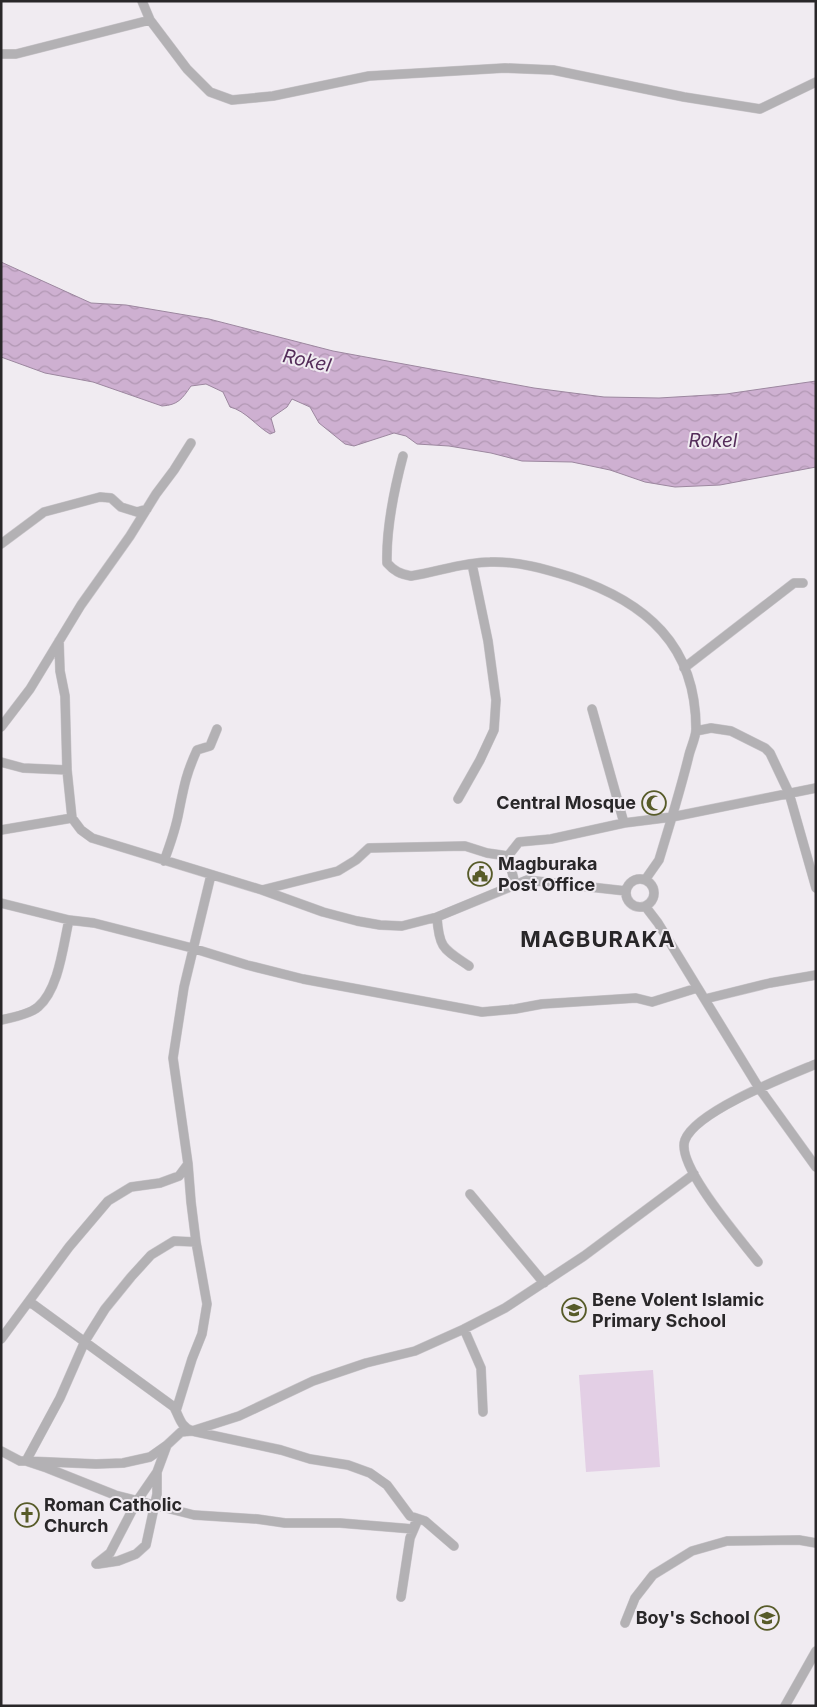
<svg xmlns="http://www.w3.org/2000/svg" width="817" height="1707" font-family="Inter,sans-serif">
  <defs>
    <pattern id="water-waves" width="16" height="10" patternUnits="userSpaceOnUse" patternTransform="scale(1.25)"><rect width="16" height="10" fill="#ceb0d1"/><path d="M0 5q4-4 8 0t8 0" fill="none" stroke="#b197b3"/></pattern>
  </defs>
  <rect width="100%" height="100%" fill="#f0ebf1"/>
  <path fill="#e3cfe5" d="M653,1370L660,1467L586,1472L579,1375Z"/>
  <path fill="url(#water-waves)" stroke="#9c879f" d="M1,262L91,303L126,305L209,319L333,351L534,388L604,397L659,398L726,394L816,381V467L720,485L675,487L645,482L610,470L572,462L522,461L491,453L449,446L417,444L406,436L394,433L354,446L345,444L319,423L310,407L292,399L287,407L271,418L275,432L270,434C256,426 246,411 230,407L223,392L206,384L191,386C182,399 178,405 162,406L93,382L45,373L1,357Z"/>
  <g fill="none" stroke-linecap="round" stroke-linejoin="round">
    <g stroke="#ccc8cd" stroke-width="10">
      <path id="minor" d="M142,1L150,20L187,69L210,92L232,100L273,96L369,76L505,68L553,70L684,97L760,109L816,82
        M1,54H16L150,20
        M403,456C394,490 386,527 387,563C394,571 400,574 411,576C437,572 464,562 490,562C518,561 545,569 571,577C646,602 696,645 696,729C696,737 691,747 689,755C684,776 678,796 672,817L624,823L551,839L519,842L508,856
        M1,544L44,512L100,497L111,498L121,507L137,512L147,509
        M59,641L60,671L65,696L67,770
        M684,668L794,583H803
        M592,709L624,823
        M1,727L30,689L81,605L130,536L156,494L174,470L191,443
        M696,731L711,728L731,731L765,748L770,753L789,793L816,888
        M1,762L23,768L67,770L72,818L81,830L92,838L262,890L323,912L357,921L380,925L402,926L437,917L527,880L626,891
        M458,799L480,760L494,730L496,700L488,641L472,564
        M1,830L72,818
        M164,861C170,845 176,828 179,811C184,786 186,774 197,750L210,746L217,729
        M626 893a14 14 0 1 1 28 0a14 14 0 1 1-28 0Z
        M645,880L659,860L672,817L816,788
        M262,890L338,871L356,860L369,848L465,846L487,853L508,856L515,884
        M1,903L69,920L94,923L192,948L247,965L303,979L482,1012L515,1009L542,1004L636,998L652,1002L697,988
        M645,906L658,923L759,1088L816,1167
        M437,917C439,949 444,949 469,966
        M705,999L770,983L816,975
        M1,1020C11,1018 31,1013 38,1007C59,989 63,946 69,920
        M470,1194L544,1283
        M758,1262C742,1241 675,1165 685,1140C696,1111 787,1076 816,1064
        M30,1302L174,1407C180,1418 180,1426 192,1431L281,1450L310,1459L348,1465L370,1473L387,1485L410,1516L425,1521L454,1546
        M464,1329L481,1368L483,1412
        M1,1339L69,1247L108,1201L131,1187L160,1183L179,1176L188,1164
        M176,1411L192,1359L202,1334L207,1304L196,1242L191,1202L188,1164L173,1058L184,987L211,875
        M167,1445L150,1457L123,1463L96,1464L26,1461L47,1468L115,1495L194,1515L257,1519L285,1523H340L413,1529L417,1519
        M1,1451L20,1461H26L60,1398L85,1341L105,1309L131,1277L151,1255L174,1241L196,1242
        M96,1564L110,1553L137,1501L157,1472L167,1445L181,1432L192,1431L239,1416L313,1381L366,1363L415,1351L464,1329L505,1308L584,1256L694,1174
        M98,1564L118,1561L136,1554L146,1545L157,1494V1472
        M401,1597L410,1538L416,1524
        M625,1623L635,1598L653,1575L692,1551L727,1541L799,1540L816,1543
        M785,1706L816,1651"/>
    </g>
    <use href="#minor" stroke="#b3b1b4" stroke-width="9"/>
  </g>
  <defs>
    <g id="mosque-ring" transform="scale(1.25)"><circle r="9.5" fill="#f0ebf1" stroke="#575b29" stroke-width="1.5"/><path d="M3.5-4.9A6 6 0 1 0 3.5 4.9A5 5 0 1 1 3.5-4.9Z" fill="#575b29"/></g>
    <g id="civic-ring" transform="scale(1.25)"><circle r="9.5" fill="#f0ebf1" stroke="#575b29" stroke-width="1.5"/><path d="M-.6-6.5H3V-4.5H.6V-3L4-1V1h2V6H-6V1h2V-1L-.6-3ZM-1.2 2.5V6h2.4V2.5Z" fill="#575b29"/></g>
    <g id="school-ring" transform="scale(1.25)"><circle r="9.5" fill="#f0ebf1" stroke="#575b29" stroke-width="1.5"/><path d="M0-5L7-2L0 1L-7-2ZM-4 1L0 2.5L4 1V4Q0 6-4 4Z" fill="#575b29"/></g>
    <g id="church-ring" transform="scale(1.25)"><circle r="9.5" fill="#f0ebf1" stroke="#575b29" stroke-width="1.5"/><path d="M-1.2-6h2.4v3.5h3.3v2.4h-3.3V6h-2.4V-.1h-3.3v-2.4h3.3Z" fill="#575b29"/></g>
  </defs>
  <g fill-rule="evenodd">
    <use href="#mosque-ring" x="654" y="803"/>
    <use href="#civic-ring" x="480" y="874"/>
    <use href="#school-ring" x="574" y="1310"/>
    <use href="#church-ring" x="27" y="1515"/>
    <use href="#school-ring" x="767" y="1618"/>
  </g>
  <g text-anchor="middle" stroke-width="4" stroke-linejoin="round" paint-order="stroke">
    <g font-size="18" font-weight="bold" fill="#292729" stroke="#f0ebf1" text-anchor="start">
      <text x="636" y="809" text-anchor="end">Central Mosque</text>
      <text x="498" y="870">Magburaka<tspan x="498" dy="21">Post Office</tspan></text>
      <text x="592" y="1306">Bene Volent Islamic<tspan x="592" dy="21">Primary School</tspan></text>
      <text x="44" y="1511">Roman Catholic<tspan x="44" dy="21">Church</tspan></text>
      <text x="750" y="1624" text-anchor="end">Boy's School</text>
    </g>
    <g font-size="19" font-style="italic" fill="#542d5a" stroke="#f0ebf1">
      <text transform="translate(307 360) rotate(12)" y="7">Rokel</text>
      <text x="713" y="447">Rokel</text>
    </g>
    <g font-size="22" font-weight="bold" letter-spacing="1" fill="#292729" stroke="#f0ebf1">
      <text x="598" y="947">MAGBURAKA</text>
    </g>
  </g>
  <rect width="817" height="1707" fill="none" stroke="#292729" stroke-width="5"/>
</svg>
